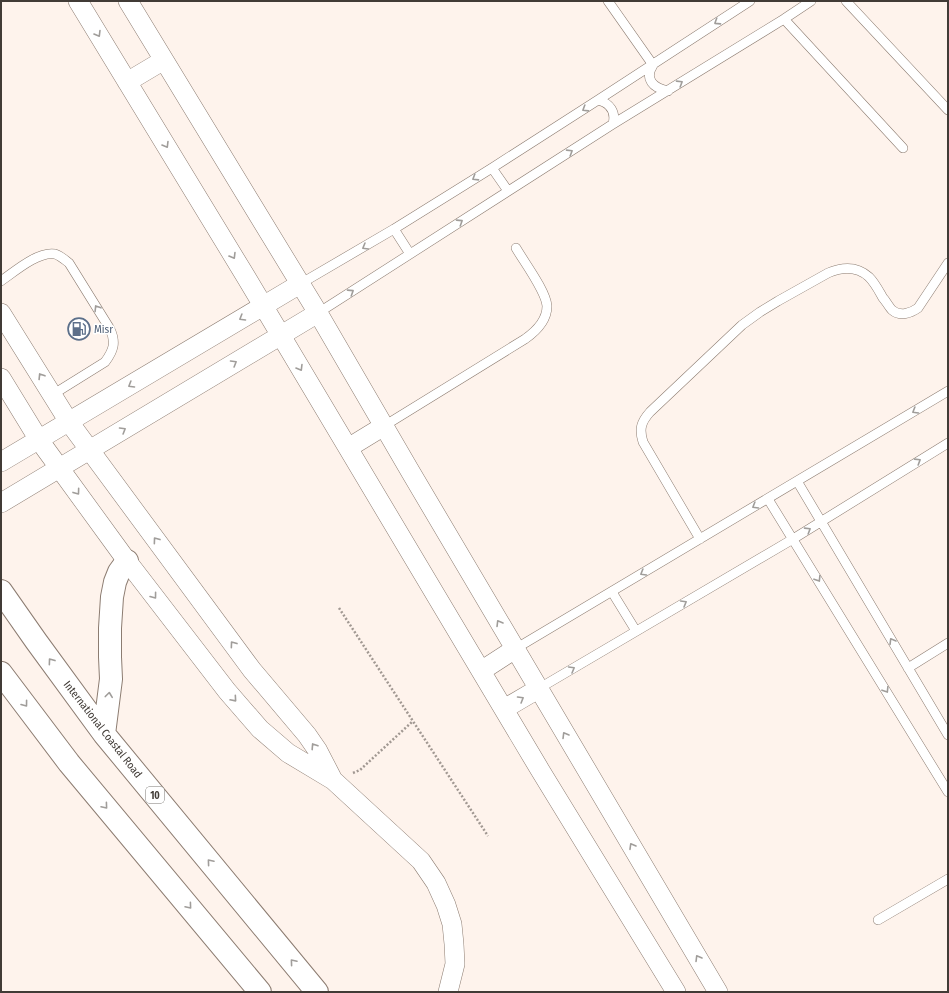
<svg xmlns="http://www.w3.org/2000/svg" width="949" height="993" font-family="'Fira Sans Condensed',sans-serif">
  <rect width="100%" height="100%" fill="#fef3ec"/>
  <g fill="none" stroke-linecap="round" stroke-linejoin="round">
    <g stroke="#8c7c71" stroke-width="10">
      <path id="lane" d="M608,1L653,65C644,79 653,88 668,91
        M846,1L948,110
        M784,19L903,148
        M598,100C610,103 616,112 613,124
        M492,168L508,191
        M394,229L410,254
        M1,281C14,272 38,251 55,254C61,256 65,260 69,263L110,329C116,342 114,350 105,362L52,395
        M300,284L394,229L492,168L598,100L750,1
        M318,313L613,124L784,19L811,1
        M384,426L525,339C535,332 547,321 547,306C546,291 524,262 516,248
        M797,481L948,735
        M768,499L948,792
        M700,539L643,442C639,429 641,422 650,412L742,325L760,312L778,301L828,273C842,267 857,266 869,277C875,283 879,291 883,298C886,301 889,307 892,310C900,317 911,313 918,308L948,263
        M612,592L636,631
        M515,649L948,391
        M908,668L948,643
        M538,689L793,539L948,443
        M878,920L948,879"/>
    </g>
    <g stroke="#8c7c71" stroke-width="20">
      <path id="street" d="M78,1L246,277L540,770L676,992
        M128,1L318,313L410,471L718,992
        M127,82L164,60
        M1,313L69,422L252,670L307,735L318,751L333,780
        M1,378L39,440L127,561L227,691L260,729L288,753L333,780L421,861L436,883L446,905L452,924L454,944L455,964L448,992
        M348,448L384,426
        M1,462L300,284
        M1,503L318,313
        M481,671L515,649
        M504,709L538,689"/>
    </g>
    <g stroke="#8c7c71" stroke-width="24">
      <path id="highway" d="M1,591L36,641L104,734L317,992
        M1,673L69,763L260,992
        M104,734L111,679L110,657V628L112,597L115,582L119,572L127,561"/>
    </g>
    <path stroke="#a19892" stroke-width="2.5" stroke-dasharray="2 2" stroke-linecap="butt" d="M339,608L488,836
      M353,773L360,770L413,721"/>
    <use href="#lane" stroke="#fff" stroke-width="9"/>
    <use href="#street" stroke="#fff" stroke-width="19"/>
    <use href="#highway" stroke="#fff" stroke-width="22"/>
  </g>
  <defs><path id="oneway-chevron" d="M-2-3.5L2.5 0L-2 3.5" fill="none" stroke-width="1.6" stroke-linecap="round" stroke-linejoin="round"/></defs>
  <g stroke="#a09d9a">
    <use href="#oneway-chevron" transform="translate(717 22) rotate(147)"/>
    <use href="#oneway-chevron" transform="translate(98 34) rotate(59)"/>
    <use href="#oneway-chevron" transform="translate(680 83) rotate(-32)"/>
    <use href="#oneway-chevron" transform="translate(585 109) rotate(148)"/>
    <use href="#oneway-chevron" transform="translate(166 145) rotate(59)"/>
    <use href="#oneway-chevron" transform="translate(570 152) rotate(-32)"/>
    <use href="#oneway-chevron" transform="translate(475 178) rotate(148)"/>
    <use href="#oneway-chevron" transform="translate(460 222) rotate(-33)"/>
    <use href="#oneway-chevron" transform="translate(365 247) rotate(150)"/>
    <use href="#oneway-chevron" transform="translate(233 256) rotate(59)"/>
    <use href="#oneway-chevron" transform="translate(351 292) rotate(-33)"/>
    <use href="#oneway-chevron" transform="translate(97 308) rotate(-122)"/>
    <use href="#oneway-chevron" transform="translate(242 318) rotate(149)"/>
    <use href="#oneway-chevron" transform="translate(234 363) rotate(-31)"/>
    <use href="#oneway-chevron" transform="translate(300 368) rotate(59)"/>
    <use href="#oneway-chevron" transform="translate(41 376) rotate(-122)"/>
    <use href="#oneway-chevron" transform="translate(131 385) rotate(149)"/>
    <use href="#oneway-chevron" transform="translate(915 411) rotate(149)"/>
    <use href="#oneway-chevron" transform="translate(123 430) rotate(-31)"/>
    <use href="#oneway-chevron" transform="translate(918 461) rotate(-32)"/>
    <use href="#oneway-chevron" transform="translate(77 492) rotate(54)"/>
    <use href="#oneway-chevron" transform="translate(755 506) rotate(149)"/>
    <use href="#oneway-chevron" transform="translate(808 530) rotate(-32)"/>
    <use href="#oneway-chevron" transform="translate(156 540) rotate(-126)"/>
    <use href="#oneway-chevron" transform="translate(643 573) rotate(149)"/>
    <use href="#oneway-chevron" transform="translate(818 579) rotate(58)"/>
    <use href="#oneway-chevron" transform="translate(154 596) rotate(53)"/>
    <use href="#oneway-chevron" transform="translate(684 603) rotate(-30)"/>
    <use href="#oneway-chevron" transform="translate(499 623) rotate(-121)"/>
    <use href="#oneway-chevron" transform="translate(892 641) rotate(-121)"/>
    <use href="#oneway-chevron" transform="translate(233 644) rotate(-126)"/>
    <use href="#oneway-chevron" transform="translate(51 661) rotate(-126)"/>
    <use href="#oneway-chevron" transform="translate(572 669) rotate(-30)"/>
    <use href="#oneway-chevron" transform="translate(886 690) rotate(58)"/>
    <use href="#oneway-chevron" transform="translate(109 695) rotate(-83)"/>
    <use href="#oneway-chevron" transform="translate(234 699) rotate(49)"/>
    <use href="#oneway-chevron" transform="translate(521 699) rotate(-31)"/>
    <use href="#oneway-chevron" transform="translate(25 704) rotate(53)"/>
    <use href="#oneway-chevron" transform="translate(565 735) rotate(-121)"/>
    <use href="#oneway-chevron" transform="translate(314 746) rotate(-123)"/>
    <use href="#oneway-chevron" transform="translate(105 806) rotate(50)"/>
    <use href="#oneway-chevron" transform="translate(632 846) rotate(-120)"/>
    <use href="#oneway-chevron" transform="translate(210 862) rotate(-130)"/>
    <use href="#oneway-chevron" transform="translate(189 906) rotate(50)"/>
    <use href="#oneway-chevron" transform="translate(698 958) rotate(-121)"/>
    <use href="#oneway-chevron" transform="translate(293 962) rotate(-130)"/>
  </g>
  <defs>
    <g id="fuel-ring" transform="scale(1.15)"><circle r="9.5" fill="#fff" stroke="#5c6f8a" stroke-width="1.5"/><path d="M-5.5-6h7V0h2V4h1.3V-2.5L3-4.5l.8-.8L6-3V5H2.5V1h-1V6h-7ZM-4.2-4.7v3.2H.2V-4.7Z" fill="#5c6f8a"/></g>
  </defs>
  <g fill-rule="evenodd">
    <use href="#fuel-ring" x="79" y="329"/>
  </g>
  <g text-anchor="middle" stroke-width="3" stroke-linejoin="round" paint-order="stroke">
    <rect fill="#fff" stroke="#7a7672" stroke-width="1" x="146" y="787" width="18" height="16" rx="3"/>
    <g font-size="10" font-weight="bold" fill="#413b36">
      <text x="155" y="799">10</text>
    </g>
    <g font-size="11" fill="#4e5e75" stroke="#fff" text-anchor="start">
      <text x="94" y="333">Misr</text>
    </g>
    <g font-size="11" fill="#413b36" stroke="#fff">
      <text transform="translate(103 729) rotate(52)" y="4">International Coastal Road</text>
    </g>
  </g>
  <rect width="949" height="993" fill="none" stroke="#413b36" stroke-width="4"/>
</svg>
